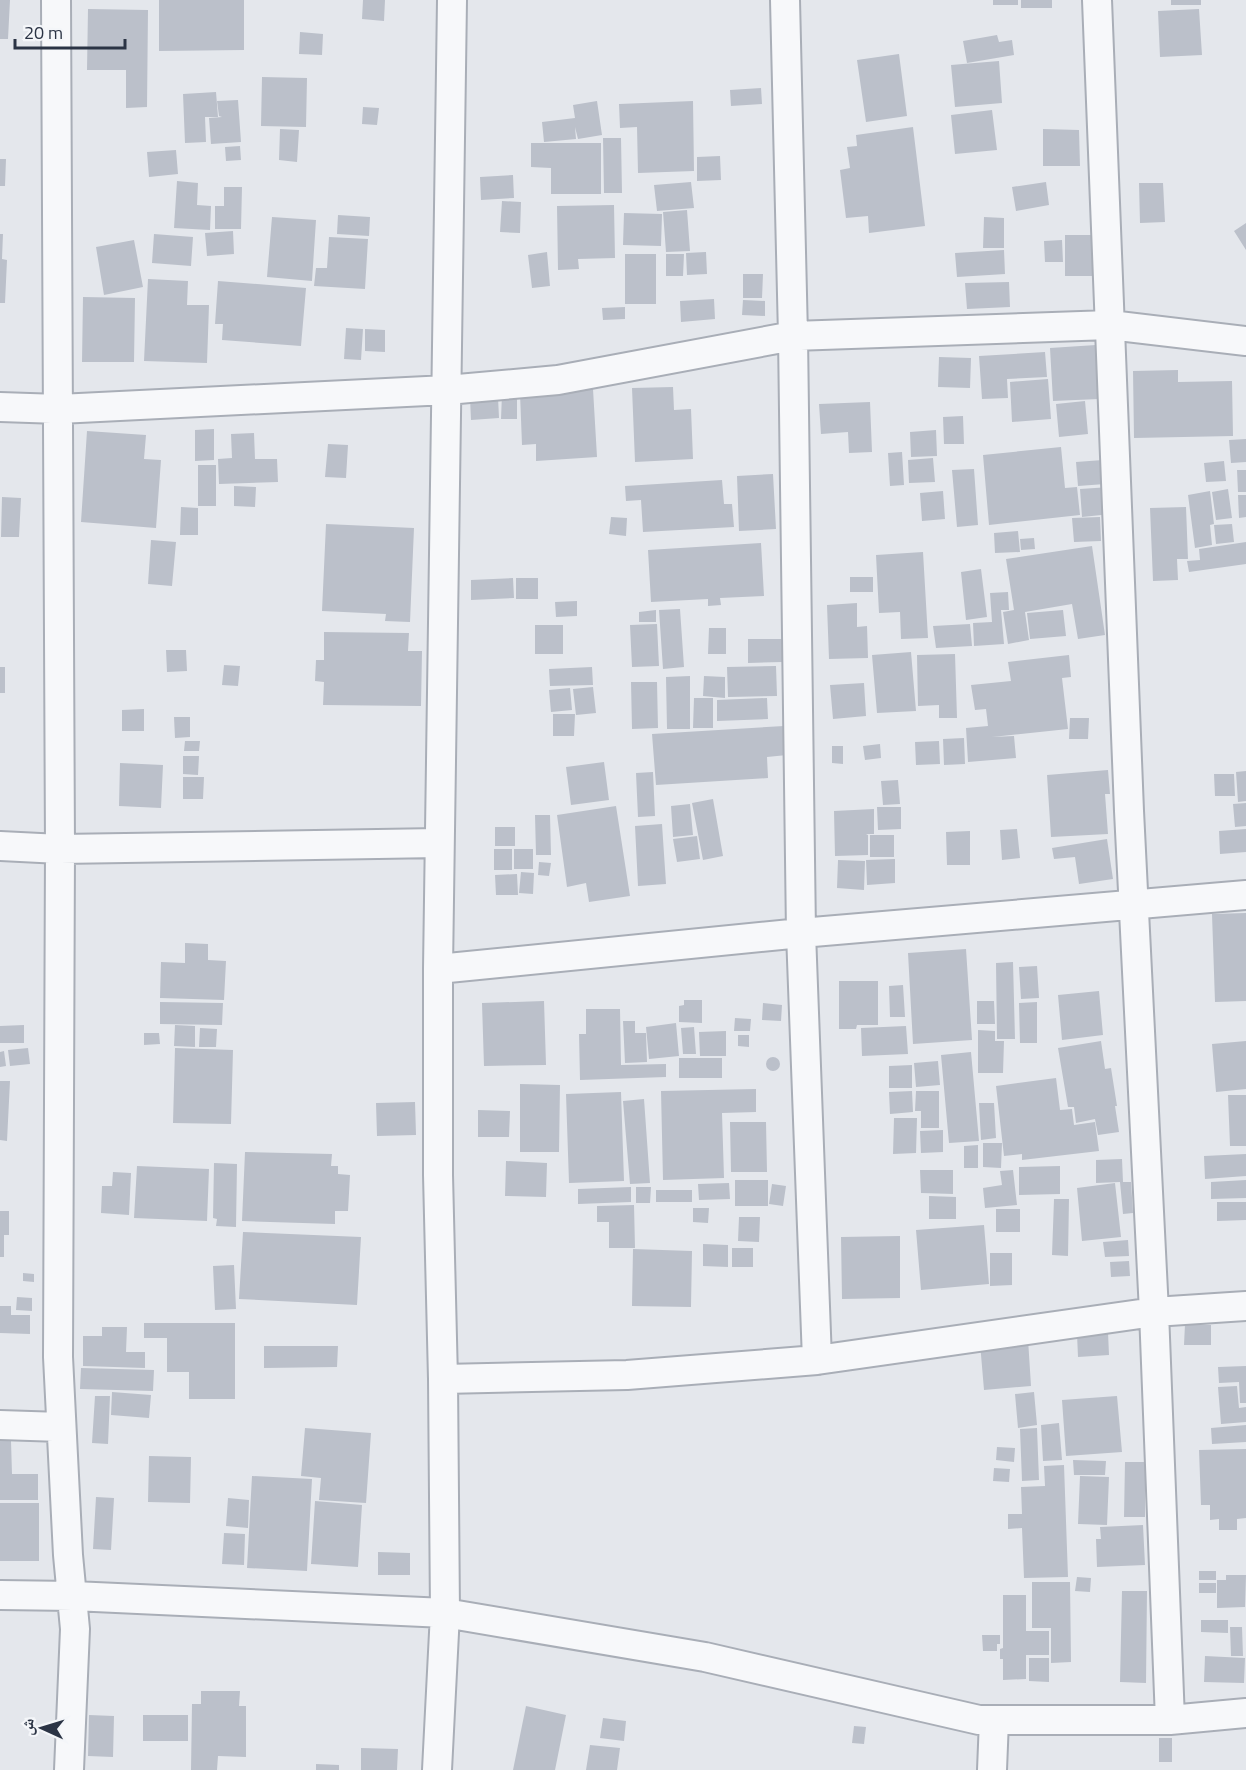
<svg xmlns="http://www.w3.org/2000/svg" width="1246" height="1770" font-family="'Titillium Web','Noto Naskh Arabic',sans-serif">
  <rect width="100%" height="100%" fill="#e4e7ec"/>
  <path fill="#bbc0ca" d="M0,0H10L8,39H0Z
    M159,0H244V50L159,51Z
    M363,0H385L384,21L362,19Z
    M993,0H1018V5H993Z
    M1021,0H1052V8H1021Z
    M1171,0H1201V5H1171Z
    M88,9L148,10L147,107L126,108V70H87Z
    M1199,9L1202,55L1160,57L1158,11Z
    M300,32L323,34L322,55L299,54Z
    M997,35L999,42L1012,40L1014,55L967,63L963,41Z
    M899,54L907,116L866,122L857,60Z
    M999,61L1002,103L955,107L951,65Z
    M262,77L307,78L306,127L261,126Z
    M761,88L762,104L731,106L730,90Z
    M216,92L218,117H205L206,142L185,143L183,94Z
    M238,100L241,142L211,144L209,118L222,117L219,116L217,101Z
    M597,101L602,135L578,139L575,127L576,139L544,142L542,122L575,118L573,105Z
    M693,101L694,171L638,173L637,127L620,128L619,104Z
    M363,107L379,108L377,125L362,124Z
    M992,110L997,150L955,154L951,115Z
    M913,127L925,226L869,233L868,216L846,218L840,170L850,168L847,147L857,146L856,135Z
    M280,129L299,130L297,162L279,160Z
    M1043,129L1079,130L1080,166H1043Z
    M603,138H621L622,193H604Z
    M531,143H601V194H551V168L531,167Z
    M240,146L241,160L226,161L225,147Z
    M176,150L178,174L149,177L147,152Z
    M720,156L721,180L697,181V157Z
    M0,159H6L5,186H0Z
    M513,175L514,198L481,200L480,177Z
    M177,181L198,183L197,205L211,206L210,230L174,228Z
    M691,182L694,208L657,211L654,185Z
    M1046,182L1049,205L1016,211L1012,187Z
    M1139,183H1163L1165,222L1140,223Z
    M224,187H242L241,229H215V206H224Z
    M502,201L521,202L520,233L500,232Z
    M614,205L615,258L578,259L579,269L558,270L557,206Z
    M687,210L690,251L666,252L663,212Z
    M624,213L662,214L661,246L623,245Z
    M338,215L370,217L369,236L337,234Z
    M272,217L316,220L312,281L267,277Z
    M984,217L1004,218V248H983Z
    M1246,223V250L1234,231Z
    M233,231L234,254L207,256L205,233Z
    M0,234H3L2,259L7,260L5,303H0Z
    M154,234L193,237L191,266L152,263Z
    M1065,235H1093V276H1065Z
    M329,237L368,239L365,289L314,286L316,268H327Z
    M134,240L143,287L104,295L96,247Z
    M1062,240L1063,262H1045L1044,241Z
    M1004,250L1005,274L957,277L955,253Z
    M547,252L550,286L532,288L528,255Z
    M706,252L707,274L687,275L686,253Z
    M625,254H656V304H625Z
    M666,254H684L683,276H666Z
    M743,274H763L762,298H743Z
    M148,279L188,281L187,305H209L207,363L144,361Z
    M218,281L306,288L301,346L222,340L223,324H215Z
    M1009,282L1010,307L967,309L965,283Z
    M83,297L135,298L134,362H82Z
    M714,299L715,319L681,322L680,301Z
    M743,300L765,301V316L742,315Z
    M625,307V319L603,320L602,308Z
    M346,328L363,329L361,360L344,359Z
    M365,329L385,330V352L365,351Z
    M1096,345L1099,399L1053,401L1050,348Z
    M1045,352L1047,377L1007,379L1008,398L982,399L979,356Z
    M939,357L971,358L970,388L938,387Z
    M1178,370V382L1232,381L1233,436L1134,438L1133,371Z
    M1048,379L1051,419L1012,422L1010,382Z
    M673,387L674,410L691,409L693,459L635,462L632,388Z
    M593,389L597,457L536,461V444L522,445L520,393Z
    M502,394L517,395V419H501Z
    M498,397L499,418L471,420L470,398Z
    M1085,401L1088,434L1059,437L1056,404Z
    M870,402L872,452L849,453L848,432L821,434L819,404Z
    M963,416L964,444H944L943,417Z
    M214,429V460L195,461V430Z
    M936,430L937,456L911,457L910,432Z
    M87,431L146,435L144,459L161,460L156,528L81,522Z
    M254,433L255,459H277L278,482L219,484L218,459L232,458L231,434Z
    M1246,439V462L1231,463L1229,440Z
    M328,444L348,445L346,478L325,477Z
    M1061,447L1065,488L1077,487L1080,515L989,525L983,455Z
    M902,452L904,485L890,486L888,453Z
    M933,458L935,482L909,483L908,460Z
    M1103,460L1105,484L1078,486L1076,462Z
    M1224,461L1226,481L1206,482L1204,463Z
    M198,465H216V506H198Z
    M974,469L978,525L957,527L952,470Z
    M1237,470H1246V492H1238Z
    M773,474L776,529L739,531L737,476Z
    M722,480L724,504H732L734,527L643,532L641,500L626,501L625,486Z
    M234,486L256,487L255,507L234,506Z
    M1110,487L1111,514L1082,517L1080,489Z
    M1228,489L1232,518L1216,520L1212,492Z
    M943,491L945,519L922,521L920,493Z
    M1210,491L1214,524L1210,525L1212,545L1195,548L1188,495Z
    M1238,495H1246V517L1239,518Z
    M2,497L21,498L19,537H1Z
    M181,507L198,508V535H180Z
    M1186,507L1188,559H1177L1178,580L1153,581L1150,508Z
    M611,517L627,518L626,536L609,534Z
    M1100,517L1101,541L1074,542L1072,518Z
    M326,524L414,528L410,622L385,621L386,614L322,611Z
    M1232,524L1234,542L1216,544L1214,525Z
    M1018,531L1020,552L995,553L994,533Z
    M1034,538L1035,549L1021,550L1020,539Z
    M151,540L176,542L172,586L148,584Z
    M1246,542V564L1189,572L1187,561L1200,560L1199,549Z
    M761,543L764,596L720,598L721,605L708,606V599L651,602L648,550Z
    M1092,546L1105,635L1078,639L1072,604L1025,612L1029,640L1008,644L1003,612L1014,610L1006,559Z
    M923,552L928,638L901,639L900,612L879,613L876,555Z
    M981,569L987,617L966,620L961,572Z
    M850,577H873V592H850Z
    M513,578L514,598L471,600V580Z
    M516,578H538V599H516Z
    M1008,592L1009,610H1001L1004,644L974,646L973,623L992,622L990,593Z
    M577,601V616L556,617L555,602Z
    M857,603V627L867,626L868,658L829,659L827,605Z
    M680,609L684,667L663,669L659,610Z
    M656,610V622H639V612Z
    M1063,610L1066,636L1030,639L1027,613Z
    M657,624L659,666L632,667L630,625Z
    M970,624L972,646L936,648L933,626Z
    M535,625H563V654H535Z
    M709,628H726V654H708Z
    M324,632L409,633L408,651H422L421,706L323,705L324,682L315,681L316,660H324Z
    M748,639H782V662L748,663Z
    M166,650H186L187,671L167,672Z
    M911,652L916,711L877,713L872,655Z
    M955,654L957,718H939V705L918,706L917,655Z
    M1069,655L1071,677L1062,678L1068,729L992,737L1014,736L1016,758L968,762L966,728L988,726L986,709L975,710L971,685L1011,681L1008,662Z
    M224,665L240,666L238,686L222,685Z
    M776,666L777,696L728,697L727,667Z
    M0,667H5V693H0Z
    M592,667L593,685L550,686L549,669Z
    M690,676V729H667L666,677Z
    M704,676L725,677V698L703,696Z
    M631,682H657L658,728L632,729Z
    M864,683L866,716L833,719L830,685Z
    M593,687L596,713L576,715L573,689Z
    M570,688L572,710L551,712L549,690Z
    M694,698H713V728H693Z
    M767,698L768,719L717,721V700Z
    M144,709V731H122V710Z
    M553,714H575L574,736H553Z
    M174,717H190V737L175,738Z
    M1070,718H1089L1088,739H1069Z
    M784,726L787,755L767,757L768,778L656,785L652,734Z
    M964,738L965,764L944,765L943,739Z
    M185,741H200L199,751H184Z
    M939,741L940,764L916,765L915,742Z
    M880,744L881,758L865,760L863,746Z
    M832,746H843V764L832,763Z
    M183,756H199L198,775L183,774Z
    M604,762L609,800L571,805L566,767Z
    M120,763L163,765L161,808L119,806Z
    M1108,770L1110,794H1105L1108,834L1051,837L1047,775Z
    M1246,771V801L1238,802L1236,772Z
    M653,772L655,816L638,817L636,773Z
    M1214,774H1234L1235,796H1215Z
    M183,777H204L203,799H183Z
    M898,780L900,804L883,805L881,781Z
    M713,799L723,856L703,860L692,803Z
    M1246,803V826L1235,827L1233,804Z
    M690,804L693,835L673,837L671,806Z
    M616,806L630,896L589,902L586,883L567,887L557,815Z
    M877,807H901V829L878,830Z
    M874,809V834H866L868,835V855L835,856L834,811Z
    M535,815H550L551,855H536Z
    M662,824L666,884L638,886L635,826Z
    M495,827H515V846H495Z
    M1017,829L1020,858L1002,860L1000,830Z
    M1246,829V852L1220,854L1219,831Z
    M970,831V865H947L946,832Z
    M870,835H894V857H870Z
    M697,836L700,859L677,862L673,839Z
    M1107,839L1113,879L1079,884L1075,857L1054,859L1052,848Z
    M494,849H512V870H494Z
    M514,849H533V869H514Z
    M895,859V883L867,885L866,860Z
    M838,860L865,861L864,890L837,888Z
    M539,862L551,863L549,876L538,875Z
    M521,872L534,873L533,894L519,893Z
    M517,874L518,895H496L495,875Z
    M1246,913V1001L1215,1002L1212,914Z
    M185,943L208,944V960L226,961L224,1000L160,998L161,962L185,963Z
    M966,949L972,1040L913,1044L908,953Z
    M1013,962L1015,1039H997L996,963Z
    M1037,966L1039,998L1021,999L1019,967Z
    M839,981H878V1025H857L856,1029H839Z
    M903,985L905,1017H890L889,986Z
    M1099,991L1103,1035L1062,1040L1058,995Z
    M684,1000H702V1023L679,1022V1006L684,1005Z
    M544,1001L546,1065L484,1066L482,1003Z
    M977,1001H994L995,1024H977Z
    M160,1002L223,1003L222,1025L160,1024Z
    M1037,1002V1043H1020L1019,1003Z
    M763,1003L782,1005L781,1021L762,1020Z
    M586,1009H620L621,1065L666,1064V1077L580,1080L579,1034H586Z
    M735,1018L751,1019L750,1031H734Z
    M623,1021H635V1033H646L647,1062L625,1063Z
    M676,1023L679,1056L649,1059L646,1027Z
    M24,1025V1043H0V1026Z
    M175,1025L195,1026V1047L174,1046Z
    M906,1026L908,1054L862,1056L861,1028Z
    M694,1027L696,1054H683L681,1028Z
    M200,1028L217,1029L216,1047H199Z
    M978,1030L995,1031V1041H1004L1003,1073H978Z
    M726,1031V1056H700L699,1032Z
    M144,1033H159L160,1044L144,1045Z
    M738,1035H749V1047L738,1046Z
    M1101,1041L1105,1069L1111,1068L1117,1106H1115L1119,1132L1098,1135L1095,1119L1076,1123L1074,1107H1068L1058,1048Z
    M1246,1041V1089L1216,1092L1212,1044Z
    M28,1048L30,1064L10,1066L8,1050Z
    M175,1048L233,1050L231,1124L173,1123Z
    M4,1051L6,1066L0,1067V1052Z
    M971,1052L979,1141L949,1143L941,1055Z
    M766 1064a7 7 0 1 1 14 0a7 7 0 1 1-14 0Z
    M679,1058H722V1078H679Z
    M938,1061L940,1085L916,1087L914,1063Z
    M912,1065V1088H889V1066Z
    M1056,1078L1060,1110L1072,1109L1074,1125L1095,1122L1099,1151L1022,1160V1154L1004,1156L996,1086Z
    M0,1081H10L7,1141L0,1140Z
    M520,1084L560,1085L559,1152H520Z
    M756,1089V1112L722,1113L724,1178L663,1180L661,1091Z
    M912,1091L913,1112L890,1114L889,1092Z
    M916,1091H939V1128H921V1111H915Z
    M621,1092L624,1181L569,1183L566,1094Z
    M1228,1095H1246V1146H1230Z
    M644,1099L650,1183L630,1184L623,1101Z
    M415,1102L416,1135L377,1136L376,1103Z
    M979,1103H994L996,1138L981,1140Z
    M478,1110L510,1111L509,1137H478Z
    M894,1118H917L916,1153L893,1154Z
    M730,1122H766L767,1172H731Z
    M943,1130V1152L921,1153L920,1131Z
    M983,1143H1002L1001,1168L983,1167Z
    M978,1145V1168H964V1146Z
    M245,1152L332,1154L331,1166H338V1174L350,1175L348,1211H335V1224L242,1221Z
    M1246,1154V1176L1205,1179L1204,1156Z
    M1122,1159L1123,1182H1131L1133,1213L1123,1214L1120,1182L1096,1183V1160Z
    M506,1161L547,1163L546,1197L505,1196Z
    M214,1163L237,1164L236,1227L216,1226L217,1219L213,1218Z
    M137,1166L209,1169L207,1221L134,1218Z
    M1060,1166V1194L1019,1195V1167Z
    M920,1170H953V1194L921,1193Z
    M1013,1170L1017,1205L985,1208L983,1188L1002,1185L1000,1171Z
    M113,1172L131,1173L129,1215L101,1213L102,1186H112Z
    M735,1180H768V1206H735Z
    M1246,1180V1198L1211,1199V1182Z
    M729,1183L730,1199L699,1200L698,1184Z
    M1115,1183L1121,1237L1082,1241L1077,1188Z
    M772,1184L786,1186L783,1206L769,1204Z
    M631,1187V1202L578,1204V1189Z
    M636,1187H651L650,1203H636Z
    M656,1190H692V1202H656Z
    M929,1196L956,1197V1219H929Z
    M1054,1199H1069L1068,1256L1052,1255Z
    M1217,1202H1246V1220L1217,1221Z
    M634,1205L635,1248H609V1222H597V1206Z
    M693,1208H709L708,1223L693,1222Z
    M996,1209H1020V1232H996Z
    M0,1211H9V1235H4V1257H0Z
    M739,1217H760L759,1242L738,1241Z
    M984,1225L989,1284L921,1290L916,1230Z
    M243,1232L361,1237L357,1305L239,1299Z
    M900,1236V1298L842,1299L841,1237Z
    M1128,1240L1129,1256L1105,1257L1103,1242Z
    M703,1244L728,1245V1267L703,1266Z
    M732,1248H753V1267H732Z
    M633,1249L692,1251L691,1307L632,1306Z
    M990,1253H1012V1285L990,1286Z
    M1129,1261L1130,1276L1111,1277L1110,1262Z
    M234,1265L236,1309L215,1310L213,1266Z
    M23,1273L34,1274V1282L23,1281Z
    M17,1297L32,1298V1311L16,1310Z
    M0,1306H11V1315H30V1334L0,1333Z
    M144,1323H235V1399H189V1372H167V1338H144Z
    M1185,1324L1211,1325V1345H1184Z
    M102,1327H127L126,1352H145V1368L83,1366V1336H102Z
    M1108,1332L1109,1355L1078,1357L1077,1334Z
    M1028,1339L1031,1386L984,1390L980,1343Z
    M264,1346H338L337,1367L264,1368Z
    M1246,1366V1403H1240L1239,1382L1219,1383L1218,1367Z
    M81,1368L154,1370L153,1391L80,1389Z
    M1237,1386L1239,1408L1246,1407V1422L1221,1424L1218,1387Z
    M112,1392L151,1395L149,1418L111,1415Z
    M1034,1392L1037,1425L1018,1428L1015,1394Z
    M95,1396H110L108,1444L92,1443Z
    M1117,1396L1122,1452L1066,1456L1062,1400Z
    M1059,1423L1062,1460L1043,1461L1041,1425Z
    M1246,1425V1442L1212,1444L1211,1428Z
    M305,1428L371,1433L366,1503L319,1500L321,1478L301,1476Z
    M1037,1428L1039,1480L1022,1481L1020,1429Z
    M0,1441H11L12,1474H38V1500H0Z
    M997,1447L1015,1448L1014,1462L996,1460Z
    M1246,1449V1518L1237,1519V1530H1219V1519L1210,1520V1505H1201L1199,1450Z
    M149,1456L191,1457L190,1503L148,1502Z
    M1073,1460L1106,1461L1105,1475H1074Z
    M1125,1462H1145V1517H1124Z
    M1064,1465L1068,1577L1024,1578L1022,1528L1008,1529V1514H1022L1021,1487L1045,1486L1044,1466Z
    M994,1468L1010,1469L1009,1482L993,1481Z
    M252,1476L312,1479L307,1571L247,1568Z
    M1080,1476L1109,1477L1107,1525L1078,1524Z
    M96,1497L114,1498L111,1550L93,1549Z
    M228,1498L249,1500L248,1528L226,1526Z
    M315,1501L362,1505L358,1567L311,1564Z
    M0,1503H39V1561H0Z
    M1143,1525L1145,1565L1097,1567L1096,1539H1101L1100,1527Z
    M224,1533L245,1534L244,1565L222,1564Z
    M378,1552L410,1553V1575H378Z
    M1199,1571H1216V1580H1199Z
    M1226,1575H1246L1245,1607L1217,1608V1580H1226Z
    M1077,1577L1091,1578L1090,1592L1075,1591Z
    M1032,1582H1070L1071,1662L1051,1663V1628H1032Z
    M1199,1583H1216V1593H1199Z
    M1122,1591H1147L1146,1683L1120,1682Z
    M1003,1595H1026V1631H1049V1655H1026V1679L1003,1680V1659H1000V1649L1003,1648Z
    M1201,1620H1228V1633L1201,1632Z
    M1230,1627H1242L1243,1656H1231Z
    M982,1635H1000V1644H997V1651H983Z
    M1205,1656L1245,1658L1244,1683L1204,1682Z
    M1029,1658H1049V1682L1029,1681Z
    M201,1691H240L239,1706H246V1757L218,1756L217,1770H191L192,1704H201Z
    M526,1706L566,1715L555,1770H513Z
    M89,1715L114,1716L113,1757L88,1756Z
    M143,1715H188V1741H143Z
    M603,1718L626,1721L624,1741L600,1738Z
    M854,1726L866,1727L864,1744L852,1743Z
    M1159,1738H1172V1762H1159Z
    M590,1745L620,1748L617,1770H586Z
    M361,1748L398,1749L397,1770H361Z
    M316,1764L339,1765V1770H316Z"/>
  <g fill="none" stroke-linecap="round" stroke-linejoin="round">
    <g stroke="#a9aeb7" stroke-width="32">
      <path id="minor" d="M56,0L60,849L58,1357L68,1555L75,1629L69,1770
        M785,0L793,336L801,933L817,1360
        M1097,0L1129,811L1154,1312L1170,1720L1246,1713
        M0,407L59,409L447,390L558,380L793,336L1110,325L1246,341
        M0,846L60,849L439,843
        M438,969L801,933L1246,895
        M443,1379L627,1375L817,1360L1154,1312L1246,1306
        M0,1425L61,1427
        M0,1595L73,1596L445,1613L705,1657L979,1720H1170
        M437,1770L445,1613L443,1379L438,1175V969L452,0
        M992,1770L994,1720"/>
    </g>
    <use href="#minor" stroke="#f7f8fa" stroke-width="28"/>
  </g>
  <g transform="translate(42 1728) rotate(274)" stroke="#f4f6f9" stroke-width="4.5" paint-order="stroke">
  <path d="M0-4.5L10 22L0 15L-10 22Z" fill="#2b3445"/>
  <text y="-9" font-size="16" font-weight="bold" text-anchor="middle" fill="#2b3445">ش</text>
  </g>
  <path d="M15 39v9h110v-9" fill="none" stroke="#2b3445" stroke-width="3"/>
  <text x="24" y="39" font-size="18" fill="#2b3445" stroke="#f4f6f9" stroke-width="4.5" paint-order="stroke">20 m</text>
</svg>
